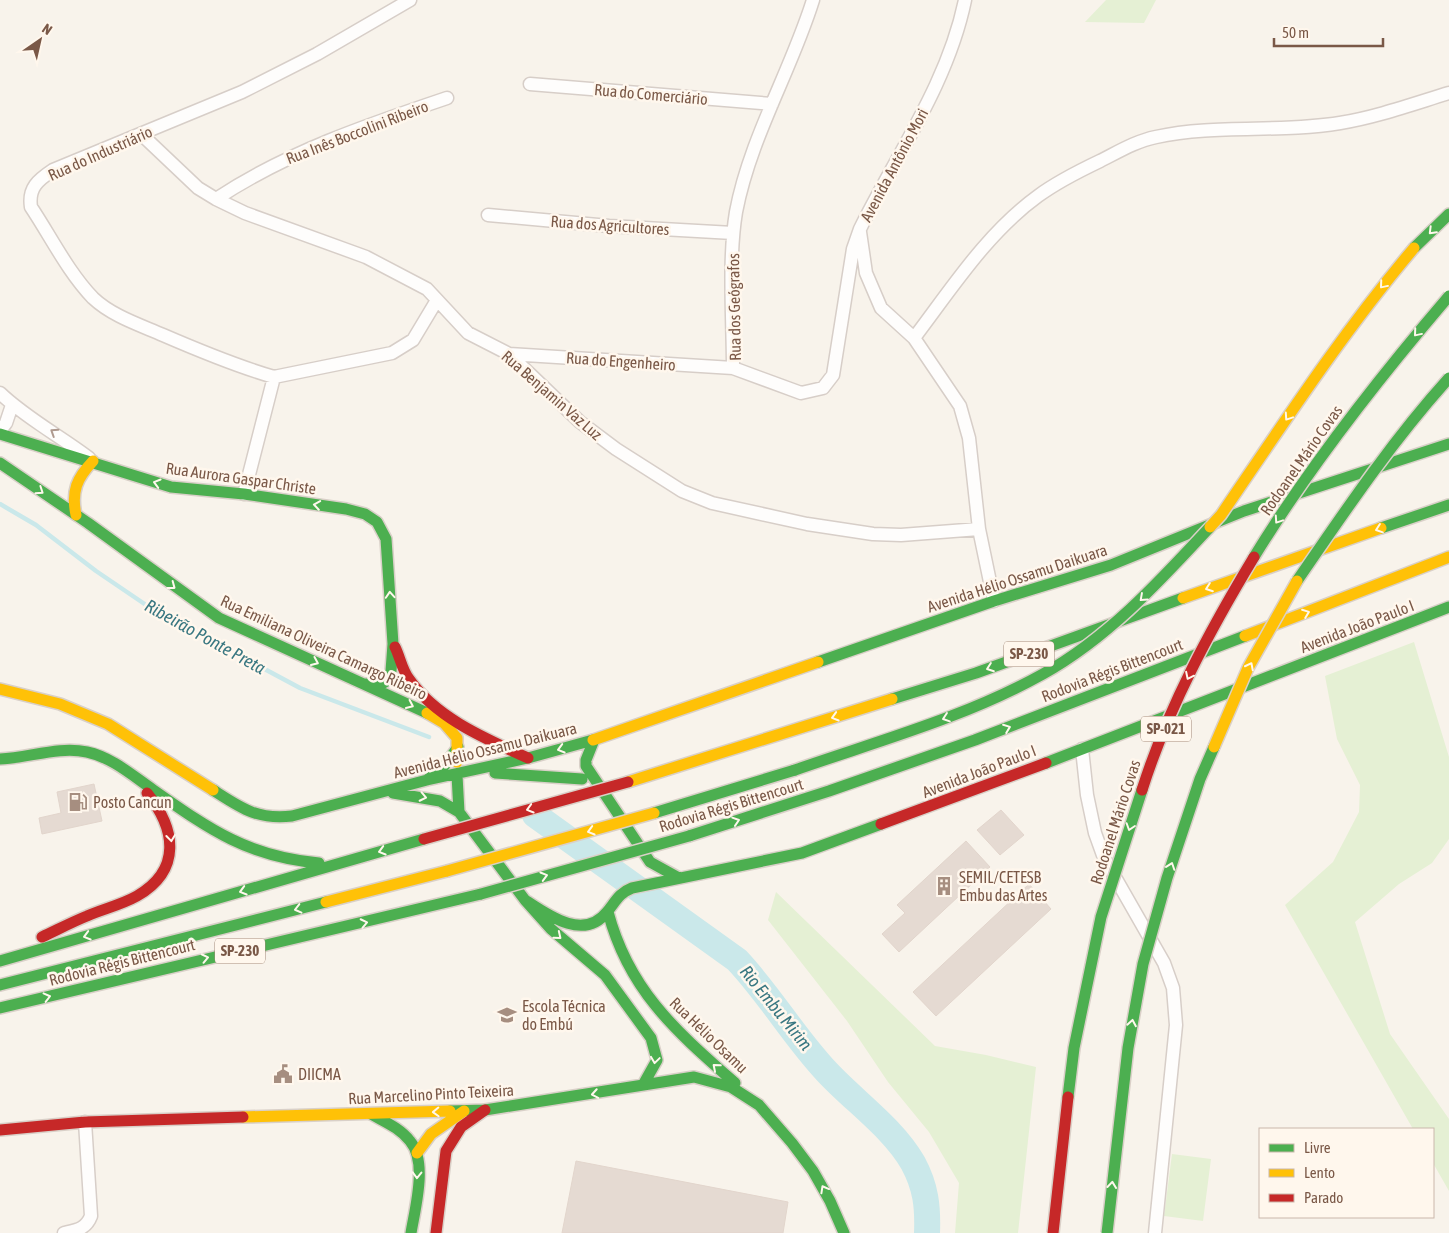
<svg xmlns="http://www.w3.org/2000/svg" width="1449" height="1233" font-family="'Asap Condensed',sans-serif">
  <rect width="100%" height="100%" fill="#f8f3eb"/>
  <path fill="#e5f0d4" d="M1106,0H1156L1144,23L1085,22Z
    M1414,642L1449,757V839L1432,863L1399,884L1355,922L1390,1034L1449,1119V1191L1433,1163V1129H1413L1285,905L1333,862L1359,812L1360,785L1337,739L1325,676Z
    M776,892L935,1046L986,1055L1036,1067L1018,1233H955L959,1183L929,1132L888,1082L847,1021L768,920Z
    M1172,1154L1211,1159L1203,1221L1164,1216Z"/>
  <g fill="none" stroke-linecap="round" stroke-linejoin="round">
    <path stroke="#cae8ea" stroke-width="4.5" d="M0,504L36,525L96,571L149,607L300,688L429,737"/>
    <path stroke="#cae8ea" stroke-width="26" d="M535,815L737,960C770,995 794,1037 827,1072C855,1102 893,1128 913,1163C926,1187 928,1207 927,1233"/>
  </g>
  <path fill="#e5dad2" stroke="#e2d5cc" d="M94,784L102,821L42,834L39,818L61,813L57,792Z
    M1001,810L1024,835L1000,855L977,830Z
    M966,841L990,867L899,952L882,934L905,913L897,905Z
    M1029,884L1051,909L936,1016L913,992Z
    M576,1161L788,1202L783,1233H562Z"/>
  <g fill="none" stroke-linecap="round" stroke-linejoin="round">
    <g stroke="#d7cec8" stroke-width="15">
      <path id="street" d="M813,0C791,71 750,138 736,212C728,260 733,319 733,368L801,393L823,388L833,375L853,249L860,229C897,154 948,83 965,0
        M530,84L772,104
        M141,134L198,188L216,199L245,213L366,257L427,289L468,333L509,354L580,422L616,449L682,491L712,503L807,524L873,534L901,535L979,529
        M216,199C287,152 367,125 447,98
        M488,215L609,226L733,233
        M860,232L866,273L881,308L914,338L960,406L969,438L979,529L994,601
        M914,338C952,288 987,233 1038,196C1057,182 1079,171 1100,161C1118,152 1136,141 1156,137C1215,124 1280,133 1340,123C1377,117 1413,104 1449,93
        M509,354L733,368
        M274,377C236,366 200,351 163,335C140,325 112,316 93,298C68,272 51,237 31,207C28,188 38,180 53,170L242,92L317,54L410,0
        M0,393C26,418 60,436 89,458
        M0,431L6,423L12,405
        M244,494L274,377L392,353L413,340L437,300
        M1082,749L1087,795L1095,833L1104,858L1164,963L1173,988L1176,1025L1155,1233
        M64,1233C77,1230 86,1229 91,1216L85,1122"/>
    </g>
    <g stroke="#d9d0c8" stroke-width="14">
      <path id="fast" d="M1414,248L1449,214
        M0,434L171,487L244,494L346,509L365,514L377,522L386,539L393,644L391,671L385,682L380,685L366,684
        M0,463L88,523L219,618L427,713
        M1381,528L1449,505
        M818,662L994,601L1111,565L1244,511L1449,444
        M892,699L976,673L1183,598
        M594,740L586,760V766L650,862L679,878
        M0,759C29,758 58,746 87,752C111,757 132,775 152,789C209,829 248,857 319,863
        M1046,763L1449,607
        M495,773L582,779
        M457,775L459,812L525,900L551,929L605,975L651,1038L657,1060L643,1085
        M427,780L445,765L458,747
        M213,790C241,808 257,820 292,816L427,780L528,758L593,740
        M393,793L440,801L459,812
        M654,813L795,770
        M689,836L829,791L975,740L1245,636
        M525,900C549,916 584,941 607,912C616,901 619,893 632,888L802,853L881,824
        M608,912C629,991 676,1031 735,1083
        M0,961L424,839
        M0,985L326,902
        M0,1008L481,894
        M450,1111L485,1110L694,1077L731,1087L759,1105L792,1143L813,1171L830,1201L844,1233
        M371,1114C385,1122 400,1128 410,1141C428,1162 415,1208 411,1233"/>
    </g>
    <g stroke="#d9d0c8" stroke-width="14">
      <path id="slow" d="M76,515C71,491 77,478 93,461
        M1183,598L1381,528
        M1245,636L1449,557
        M0,689L60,704L108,724L213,790
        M427,713L444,723L457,738V762
        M593,740L818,662
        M628,782L892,699
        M326,902L447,871
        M243,1117L450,1111
        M417,1153L431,1134L464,1111"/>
    </g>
    <g stroke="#d9d0c8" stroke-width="14">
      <path id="jam" d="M395,647C400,657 402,670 409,679C436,718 486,739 528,758
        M881,824L1046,763
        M42,937C57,930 72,922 87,916C103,909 121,905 137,896C182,870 176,829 147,793
        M0,1130L85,1122L243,1117
        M436,1233L446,1151L461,1127L485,1110"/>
    </g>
    <use href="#street" stroke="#fefdfc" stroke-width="12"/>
    <use href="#fast" stroke="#4caf50" stroke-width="11"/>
    <use href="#slow" stroke="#ffc107" stroke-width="11"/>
    <use href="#jam" stroke="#c62828" stroke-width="11"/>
    <g stroke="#dad0c8" stroke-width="14" stroke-linecap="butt">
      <path id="fast-bridge" d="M1254,557C1311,464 1378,379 1449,296
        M1297,581C1345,511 1392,441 1449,378
        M795,770C878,741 966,717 1043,674C1108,638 1160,581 1210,527
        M481,894L689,836
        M1068,1097L1074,1048L1101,917L1142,790
        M1107,1233L1128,1048L1143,964L1167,878L1200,779L1214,747"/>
    </g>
    <g stroke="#dad0c8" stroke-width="14" stroke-linecap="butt">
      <path id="slow-bridge" d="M1210,527L1221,515C1283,424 1343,332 1414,248
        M1214,747L1248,668L1297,581
        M447,871L654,813"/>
    </g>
    <g stroke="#dad0c8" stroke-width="14" stroke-linecap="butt">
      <path id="jam-bridge" d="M1142,790C1168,708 1210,630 1254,557
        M424,839L628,782
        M1053,1233L1068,1097"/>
    </g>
    <use href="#fast-bridge" stroke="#4caf50" stroke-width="11"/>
    <use href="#slow-bridge" stroke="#ffc107" stroke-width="11"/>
    <use href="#jam-bridge" stroke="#c62828" stroke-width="11"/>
  </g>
  <defs><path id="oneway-chevron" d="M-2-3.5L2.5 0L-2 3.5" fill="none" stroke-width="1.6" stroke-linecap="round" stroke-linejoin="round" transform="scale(1.25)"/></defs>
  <g stroke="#fff7ed">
    <use href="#oneway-chevron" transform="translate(1432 231) rotate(135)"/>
    <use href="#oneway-chevron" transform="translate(1383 285) rotate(130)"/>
    <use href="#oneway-chevron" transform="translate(1417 333) rotate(130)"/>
    <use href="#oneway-chevron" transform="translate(1288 417) rotate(124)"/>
    <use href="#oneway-chevron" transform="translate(157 483) rotate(-164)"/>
    <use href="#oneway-chevron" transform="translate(40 491) rotate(34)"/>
    <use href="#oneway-chevron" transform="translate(317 505) rotate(-171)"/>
    <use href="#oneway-chevron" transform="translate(1278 520) rotate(124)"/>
    <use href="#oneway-chevron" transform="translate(1379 529) rotate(161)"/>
    <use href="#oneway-chevron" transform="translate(172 586) rotate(37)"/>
    <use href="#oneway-chevron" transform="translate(1209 588) rotate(160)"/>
    <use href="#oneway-chevron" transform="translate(390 595) rotate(-94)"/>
    <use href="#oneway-chevron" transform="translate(1143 598) rotate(138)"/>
    <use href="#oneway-chevron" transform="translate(1306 613) rotate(-21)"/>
    <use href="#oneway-chevron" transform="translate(315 662) rotate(24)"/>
    <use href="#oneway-chevron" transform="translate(1250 666) rotate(-63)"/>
    <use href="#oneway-chevron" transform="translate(990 668) rotate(160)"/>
    <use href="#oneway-chevron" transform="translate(1189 676) rotate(116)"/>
    <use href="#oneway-chevron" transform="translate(410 705) rotate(25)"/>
    <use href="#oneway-chevron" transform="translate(835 717) rotate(163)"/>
    <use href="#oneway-chevron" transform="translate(946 718) rotate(161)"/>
    <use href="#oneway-chevron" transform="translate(1007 728) rotate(-21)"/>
    <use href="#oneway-chevron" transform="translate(561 749) rotate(164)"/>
    <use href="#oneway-chevron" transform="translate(423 797) rotate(12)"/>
    <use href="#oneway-chevron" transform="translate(530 809) rotate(164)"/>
    <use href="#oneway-chevron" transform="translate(736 821) rotate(-18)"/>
    <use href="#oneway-chevron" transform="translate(1130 827) rotate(108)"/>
    <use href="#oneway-chevron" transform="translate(591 831) rotate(164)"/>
    <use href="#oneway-chevron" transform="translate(171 838) rotate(83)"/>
    <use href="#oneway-chevron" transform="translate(382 851) rotate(164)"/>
    <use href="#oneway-chevron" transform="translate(1171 866) rotate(-71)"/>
    <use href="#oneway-chevron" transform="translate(544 876) rotate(-16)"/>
    <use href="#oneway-chevron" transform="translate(243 891) rotate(164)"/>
    <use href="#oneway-chevron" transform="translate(298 909) rotate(166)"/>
    <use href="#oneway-chevron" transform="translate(364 923) rotate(-12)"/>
    <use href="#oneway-chevron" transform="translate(87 936) rotate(164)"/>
    <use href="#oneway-chevron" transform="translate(558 936) rotate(39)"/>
    <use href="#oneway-chevron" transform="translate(205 958) rotate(-12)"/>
    <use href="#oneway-chevron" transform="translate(47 997) rotate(-14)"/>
    <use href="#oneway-chevron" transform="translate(1132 1023) rotate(-80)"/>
    <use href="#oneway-chevron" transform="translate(655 1060) rotate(98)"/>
    <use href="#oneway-chevron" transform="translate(716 1067) rotate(-139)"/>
    <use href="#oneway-chevron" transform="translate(595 1094) rotate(170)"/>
    <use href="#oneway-chevron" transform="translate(436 1112) rotate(178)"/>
    <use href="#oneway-chevron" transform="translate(417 1175) rotate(91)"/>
    <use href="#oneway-chevron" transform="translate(1112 1185) rotate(-84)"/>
    <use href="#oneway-chevron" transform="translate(824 1189) rotate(-119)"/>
  </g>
  <use stroke="#af9a8f" href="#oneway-chevron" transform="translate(54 432) rotate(-147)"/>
  <defs>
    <g id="fuel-bare" transform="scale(1.5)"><path d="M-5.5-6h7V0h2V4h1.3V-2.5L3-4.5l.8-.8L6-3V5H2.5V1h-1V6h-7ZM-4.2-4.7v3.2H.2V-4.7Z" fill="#a68e80" stroke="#fff7ed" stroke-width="2.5" paint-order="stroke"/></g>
    <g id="building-bare" transform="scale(1.5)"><path d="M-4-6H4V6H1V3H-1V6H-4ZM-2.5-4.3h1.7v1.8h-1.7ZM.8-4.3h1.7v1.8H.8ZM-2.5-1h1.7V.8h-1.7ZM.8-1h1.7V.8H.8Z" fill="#a68e80" stroke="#fff7ed" stroke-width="2.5" paint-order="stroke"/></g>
    <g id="university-bare" transform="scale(1.5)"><path d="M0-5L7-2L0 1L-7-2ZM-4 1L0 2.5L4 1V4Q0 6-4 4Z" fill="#a68e80" stroke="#fff7ed" stroke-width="2.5" paint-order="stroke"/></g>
    <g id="civic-bare" transform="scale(1.5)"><path d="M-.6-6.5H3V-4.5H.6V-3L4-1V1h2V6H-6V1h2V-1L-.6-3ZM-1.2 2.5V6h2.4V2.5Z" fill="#a68e80" stroke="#fff7ed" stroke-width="2.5" paint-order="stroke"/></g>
  </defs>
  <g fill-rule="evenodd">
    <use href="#fuel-bare" x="78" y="802"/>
    <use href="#building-bare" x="944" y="886"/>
    <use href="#university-bare" x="507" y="1015"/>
    <use href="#civic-bare" x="283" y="1074"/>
  </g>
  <g text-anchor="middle" stroke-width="5" stroke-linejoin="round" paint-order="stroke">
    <g fill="#fff7ed" stroke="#a28879" stroke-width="1">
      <rect x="1004" y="641.5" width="50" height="25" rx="4"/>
      <rect x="1141" y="716.5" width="50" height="25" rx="4"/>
      <rect x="215" y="938.5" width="50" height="25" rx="4"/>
    </g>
    <g font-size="15" font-weight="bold" fill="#7a5847">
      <text x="1029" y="659">SP-230</text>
      <text x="1166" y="734">SP-021</text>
      <text x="240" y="956">SP-230</text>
    </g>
    <g font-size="16" fill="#7a5847" stroke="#fff7ed">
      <text transform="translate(651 94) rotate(5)" y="6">Rua do Comerciário</text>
      <text transform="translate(357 132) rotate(-21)" y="6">Rua Inês Boccolini Ribeiro</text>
      <text transform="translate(100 153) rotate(-24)" y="6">Rua do Industriário</text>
      <text transform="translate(894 165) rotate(-62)" y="6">Avenida Antônio Mori</text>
      <text transform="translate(610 225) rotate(4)" y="6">Rua dos Agricultores</text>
      <text transform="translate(734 307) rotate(-91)" y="6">Rua dos Geógrafos</text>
      <text transform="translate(621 361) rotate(4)" y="6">Rua do Engenheiro</text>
      <text transform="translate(552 395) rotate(41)" y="6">Rua Benjamin Vaz Luz</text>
      <text transform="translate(1301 460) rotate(-55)" y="6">Rodoanel Mário Covas</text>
      <text transform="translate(241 478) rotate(8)" y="6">Rua Aurora Gaspar Christe</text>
      <text transform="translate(1017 578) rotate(-18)" y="6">Avenida Hélio Ossamu Daikuara</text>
      <text transform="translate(1357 626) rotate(-21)" y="6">Avenida João Paulo I</text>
      <text transform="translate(324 647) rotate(25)" y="6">Rua Emiliana Oliveira Camargo Ribeiro</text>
      <text transform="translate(1112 670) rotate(-21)" y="6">Rodovia Régis Bittencourt</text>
      <text transform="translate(485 750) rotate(-14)" y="6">Avenida Hélio Ossamu Daikuara</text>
      <text transform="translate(979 771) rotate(-21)" y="6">Avenida João Paulo I</text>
      <text transform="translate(731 805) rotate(-17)" y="6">Rodovia Régis Bittencourt</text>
      <text transform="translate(1115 822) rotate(-72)" y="6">Rodoanel Mário Covas</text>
      <text transform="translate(122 962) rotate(-14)" y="6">Rodovia Régis Bittencourt</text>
      <text transform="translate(709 1035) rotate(44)" y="6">Rua Hélio Osamu</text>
      <text transform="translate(431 1094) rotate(-3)" y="6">Rua Marcelino Pinto Teixeira</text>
    </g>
    <g font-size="16" fill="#7a5847" stroke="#fff7ed" text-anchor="start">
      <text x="93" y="808">Posto Cancun</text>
      <text x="959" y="883">SEMIL/CETESB<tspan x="959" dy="18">Embu das Artes</tspan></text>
      <text x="522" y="1012">Escola Técnica<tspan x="522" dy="18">do Embú</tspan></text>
      <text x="298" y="1080">DIICMA</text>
    </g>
    <g font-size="18" font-style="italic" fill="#397781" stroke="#fff7ed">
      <text transform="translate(205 637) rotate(29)" y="6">Ribeirão Ponte Preta</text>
      <text transform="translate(776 1008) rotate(51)" y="6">Rio Embu Mirim</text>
    </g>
  </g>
  <rect x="1259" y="1128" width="175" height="90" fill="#fff7ed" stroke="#cab7ab"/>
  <rect x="1269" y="1144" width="25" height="8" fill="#4caf50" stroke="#cab7ab"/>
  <text x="1304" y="1153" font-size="15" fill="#7a5847">Livre</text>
  <rect x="1269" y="1169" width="25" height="8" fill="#ffc107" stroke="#cab7ab"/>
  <text x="1304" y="1178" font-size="15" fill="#7a5847">Lento</text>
  <rect x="1269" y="1194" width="25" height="8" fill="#c62828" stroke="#cab7ab"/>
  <text x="1304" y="1203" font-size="15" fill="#7a5847">Parado</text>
  <g transform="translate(40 40) rotate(34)" stroke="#fff7ed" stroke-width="4" paint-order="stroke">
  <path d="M0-4L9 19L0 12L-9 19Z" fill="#7a5847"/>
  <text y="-8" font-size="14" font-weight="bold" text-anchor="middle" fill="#7a5847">N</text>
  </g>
  <path d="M1274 38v8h109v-8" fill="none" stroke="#7a5847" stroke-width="2.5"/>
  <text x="1282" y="38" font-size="15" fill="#7a5847" stroke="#fff7ed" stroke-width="4" paint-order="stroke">50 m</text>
</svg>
